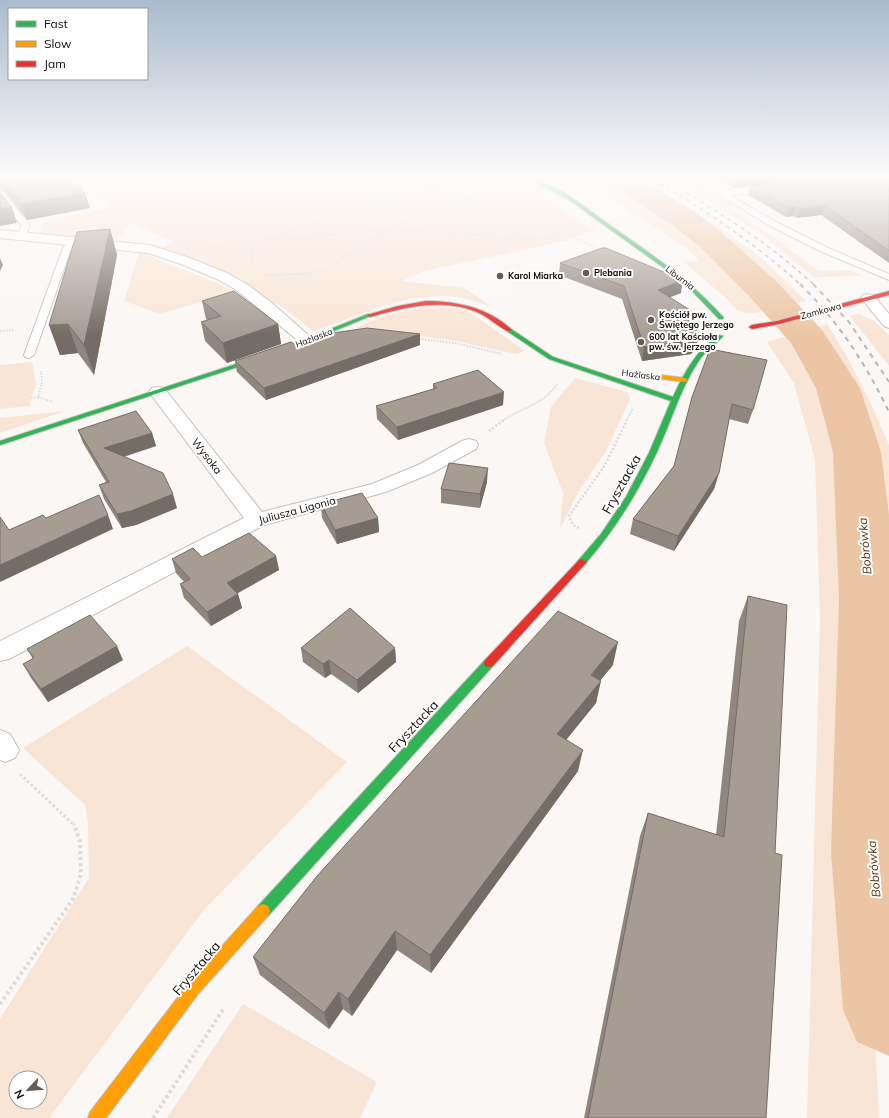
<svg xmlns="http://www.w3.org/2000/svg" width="889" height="1118" font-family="Mulish,sans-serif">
  <rect width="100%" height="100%" fill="#faf7f5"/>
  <path fill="#f9e5d5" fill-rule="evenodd" d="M81,179H504L533,189L593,230L569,240L420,272L402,281L464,288L493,307C482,304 470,299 458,297C406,291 361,316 313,331L285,309L221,273L159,250L172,241L131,223L117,240L39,234L43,221L113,207Z
    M588,179H640L713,223L759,256L806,301L754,313H747L737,310L724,296L695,272L684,262L699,260L688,250L596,188L599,186Z
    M672,179H686L734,206L727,207L775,238L819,271L850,270L863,276L814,277L761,234Z
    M139,252L214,282L235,292L160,314L124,301Z
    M446,307L465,310L481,320L525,351L516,354L451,340L355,328L385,315L421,308Z
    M859,314L873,320L889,335V366L850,316Z
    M827,324L849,360L870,402L889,445V575L888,555L865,433L842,377L809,330Z
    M795,334L828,384L852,530L860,645L869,917L879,1118H807L820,620L815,460L794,383L767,342Z
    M32,362L36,384L29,406L0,409V365Z
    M575,378L627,392L630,399L605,453L578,492L560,529L563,493L544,443L551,407Z
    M65,411L0,433V418Z
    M187,646L347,762L203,911L49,1118H0V1019L89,878L88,822L85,805L23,748ZM16,1078H40V1102H16Z
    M243,1004L377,1082L360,1118H167Z"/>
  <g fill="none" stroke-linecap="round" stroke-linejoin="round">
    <path fill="#ecc6a4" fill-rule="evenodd" d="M607,179H640L694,211L721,232L776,281L822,330L860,388L881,452L889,515V1056L857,1042L843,1010L831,851L839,599L833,452L816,388L791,343L750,297L699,246L672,225L611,185Z"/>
    <g stroke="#c4c0bd" stroke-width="2">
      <path id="lane" d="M692,179H701L778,223L826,247L889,274V280L820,251L772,227Z
        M0,192H3L30,226L24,238L21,239L17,236L22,226L0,199Z
        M74,238L78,241L71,249L34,355L29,358L25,357L24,355L63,248L71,239Z"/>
    </g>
    <g stroke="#c4c0bd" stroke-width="2">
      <path id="street" d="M811,179H839L834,182L722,197L716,194L722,191Z
        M0,230L150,245L190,258L227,273L248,285L273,304L315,341L312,344L307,346L302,344L238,291L217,279L181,264L148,253L0,238Z
        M868,294L873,295L889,314V328L884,326L861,298L863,295Z
        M158,387L164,388L262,512L372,484L418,465L462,441L469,439L476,441L478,445L476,449L432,473L386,492L264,525L9,659L0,661V641L244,518L149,392L152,388Z
        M0,730L10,734L19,750L15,758L5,762L0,760Z"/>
    </g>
    <g stroke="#c4c0bd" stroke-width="2">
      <path id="fast" d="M531,179C551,179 590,211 607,223C648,252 689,279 723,317V319H719L693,292L664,268L569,200Z
        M368,314L373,315L280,353L0,445V441L276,351Z
        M507,329H511L553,357L673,397C684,373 696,351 718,335L723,336C714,346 706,350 698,362C679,391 671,423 656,454C637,494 614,531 585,564L582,565L577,562L601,534L626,497L649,453L671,401L549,359L507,331Z
        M489,659L493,660L494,663L493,666L268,916L263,918L258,916L256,911L258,906L485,660Z"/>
    </g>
    <g stroke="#c4c0bd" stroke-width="2">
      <path id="slow" d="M626,371L685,378L688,380L685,382L624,374L623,373Z
        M263,904L268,906L270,911L268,916L198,994L106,1118H88L90,1112L188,984L258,906Z"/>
    </g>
    <g stroke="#c4c0bd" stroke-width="2">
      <path id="jam" d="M889,291V295L779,324L752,329L749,327L752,325L777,321Z
        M426,301C457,301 489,308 512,330L507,331C498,326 490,319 481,314C445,297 406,307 370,317L367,315L398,306Z
        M582,559L587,562L585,564L493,666L489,667L485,666L484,663L485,660L579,560Z"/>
    </g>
    <path stroke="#dddcdb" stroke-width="1.5" stroke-dasharray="1 1" stroke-linecap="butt" d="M431,186L467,199L491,212L523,238
      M570,235L581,234
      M265,240L423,187L464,179
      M251,243L253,269
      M207,246L387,230L467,234L523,239L569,235L601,250
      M264,275L305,274L326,269L387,230L512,181"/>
    <path stroke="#dddcdb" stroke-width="2" stroke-dasharray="1.5 1.5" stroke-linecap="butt" d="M0,331L15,330
      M419,339L455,343L502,354
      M38,397L53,402
      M31,398L38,397L42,382L41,371
      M502,421C521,408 545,404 557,384
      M626,421L633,408"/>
    <path stroke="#dddcdb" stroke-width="2.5" stroke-dasharray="2 2" stroke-linecap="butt" d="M489,431L504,420
      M579,528L573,525L569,516L605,465L627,420"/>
    <path stroke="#dddcdb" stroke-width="3" stroke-dasharray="2.5 2.5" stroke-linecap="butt" d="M20,774L74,825"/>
    <path stroke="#dddcdb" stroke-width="4" stroke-dasharray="3 3" stroke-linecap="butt" d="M0,1004L73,899L81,874L80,842L74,824
      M153,1118L224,1008"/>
    <use href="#lane" fill="#fefefe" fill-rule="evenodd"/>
    <use href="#street" fill="#fefefe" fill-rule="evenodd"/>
    <use href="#fast" fill="#30b455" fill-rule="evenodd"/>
    <use href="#slow" fill="#ff9f0a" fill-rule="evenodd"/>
    <use href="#jam" fill="#e5322d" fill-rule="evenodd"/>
    <path stroke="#b7b6b4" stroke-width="1.5" stroke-dasharray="4 4" stroke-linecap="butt" d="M652,179C705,210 755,243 801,285
      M687,193C731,220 776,249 814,285"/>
    <path stroke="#b7b6b4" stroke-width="2" stroke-dasharray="5 5" stroke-linecap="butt" d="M800,284C838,321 866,364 889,412
      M813,284L849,322L889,382"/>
  </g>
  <path fill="#8f867e" d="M0,179H71L90,208L27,220L4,191L0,190Z
    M719,179H801L735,188Z
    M889,179V263L821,215L797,218L793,216L786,217L748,195L750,186Z
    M110,229L117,255L94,375L78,353L60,355L49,325Z
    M560,263L681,293L670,297L690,310L688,319L696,348L691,354L642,361L622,299L559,275Z
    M202,301L278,324L281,344L227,363L205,341L201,322L207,320L206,319Z
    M420,345L266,400L237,372L235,361L297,346Z
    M710,349L753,410L748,424L729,419L719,473L714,489L674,551L630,534L633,519L674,466Z
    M433,384L503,405L398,440L377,419L376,406L433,389Z
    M78,430L152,433L156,446L124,457L177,508L136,525L122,528L104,499L99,485L106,482L83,443Z
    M487,482L480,508L441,503V489Z
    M321,504L378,518L379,532L337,544L322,518Z
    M276,556L279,570L237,593L238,594L242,608L211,626L184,598L180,584L184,582L176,573L172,559L202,557Z
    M748,596L775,853L766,1118H584L640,836L648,813L716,835L739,621Z
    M301,648H395L396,662L358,693L331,674L325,678L303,662Z
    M27,649L123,660L48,702L31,678L23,664L33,659Z
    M613,665L600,680L596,703L566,740L578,771L431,973L397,950L352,1016L343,1009L329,1029L260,975L253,957Z"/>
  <path fill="#746d66" d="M737,179H801L735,188Z
    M85,193L90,208L27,220L22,204Z
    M824,205L821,215L797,218L800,209Z
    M12,207L17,223L0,226V209Z
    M796,207L793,216L786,217L789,208Z
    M110,229L117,255L94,375L84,345Z
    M0,258L3,265L0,271Z
    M683,280L681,293L655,303L658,290Z
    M690,310L687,324L686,317Z
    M68,324L78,353L60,355L49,325Z
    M278,324L281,344L227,363L223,343Z
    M420,334V345L266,400L264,388Z
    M699,334L696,348L691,354L642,361L644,347Z
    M504,392L503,405L398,440L397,427Z
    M152,433L156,446L109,461L104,448Z
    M488,468L487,482L480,508V494Z
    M719,473L714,489L674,551L678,536Z
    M173,494L177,508L136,525L122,528L117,514Z
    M108,515L113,529L0,582V565Z
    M378,518L379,532L337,544L335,530Z
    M276,556L279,570L231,597L227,583Z
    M238,594L242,608L211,626L207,612Z
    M618,642L613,665L587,697L591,675Z
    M117,646L123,660L48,702L41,689Z
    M395,648L396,662L358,693L357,680Z
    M329,660L331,674L325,678L323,664Z
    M601,681L596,703L553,756L557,734Z
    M583,750L578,771L431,973L430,955Z
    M395,931L397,950L352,1016L348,999Z
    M339,992L343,1009L329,1029L324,1013Z"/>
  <path fill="#a69c92" stroke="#746d66" d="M1,179H71L85,193L22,204Z
    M806,179H889V251L824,205L800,209L796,207L789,208L750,186Z
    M0,193L12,207L0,209Z
    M110,229L84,345L68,324L49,325L77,232Z
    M602,248H606L683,280L658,290L690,310L686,317L699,334L694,340L644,347L624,286L560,263Z
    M234,291L278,324L223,343L201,322L221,316L202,301Z
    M367,328L420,334L264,388L235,361L291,342L297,346L333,333Z
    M710,349L767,360L753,410L732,404L719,473L678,536L633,519L674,466L692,397Z
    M478,370L504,392L397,427L376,406L437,388L433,384Z
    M136,411L152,433L104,448L163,473L173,494L131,511L117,514L99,485L109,482L78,430Z
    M449,463L488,468L480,494L441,489Z
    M362,493L378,518L335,530L321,504Z
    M99,495L108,515L0,565V517L9,530L43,515L46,518Z
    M249,533L276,556L227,583L238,594L207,612L180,584L190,579L172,559L193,548L202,557Z
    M748,596L787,605L775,853L782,855L766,1118H588L648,813L724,837Z
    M350,608L395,648L357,680L329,660L323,664L301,648Z
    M558,611L618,642L591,675L601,681L557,734L583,750L430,955L395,931L348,999L339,992L324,1013L253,957L317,876Z
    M90,615L117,646L41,689L23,664L34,658L27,649Z"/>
  <linearGradient id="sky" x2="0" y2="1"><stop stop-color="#a9bbcd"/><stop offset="0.53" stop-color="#fdfbfa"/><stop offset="1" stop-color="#fdfbfa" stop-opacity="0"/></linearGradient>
  <rect width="889" height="335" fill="url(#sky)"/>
  <g fill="#615d5a" stroke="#fff" stroke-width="1.5">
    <circle cx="586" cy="273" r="4"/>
    <circle cx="500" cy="276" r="4"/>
    <circle cx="651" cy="320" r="4"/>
    <circle cx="641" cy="342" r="4"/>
  </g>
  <g text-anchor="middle" stroke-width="4" stroke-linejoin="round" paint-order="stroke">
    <g font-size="9" font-weight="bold" fill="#0f0a07" stroke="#fff" text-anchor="start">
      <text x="594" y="276">Plebania</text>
      <text x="508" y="279">Karol Miarka</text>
      <text x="659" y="318">Kościół pw.<tspan x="659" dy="10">Świętego Jerzego</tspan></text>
      <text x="649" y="340">600 lat Kościoła<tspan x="649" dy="10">pw. św. Jerzego</tspan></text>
    </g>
    <g font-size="9" fill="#0f0a07" stroke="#fff">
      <text transform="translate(680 278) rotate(37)" y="3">Liburnia</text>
      <text transform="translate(821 311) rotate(-15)" y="3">Zamkowa</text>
      <text transform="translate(314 338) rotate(-21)" y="3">Hażlaska</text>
      <text transform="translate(641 375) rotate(7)" y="3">Hażlaska</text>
    </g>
    <g font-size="11" fill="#0f0a07" stroke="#fff">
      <text transform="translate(207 456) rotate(52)" y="4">Wysoka</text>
      <text transform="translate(297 510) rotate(-15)" y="4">Juliusza Ligonia</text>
    </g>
    <g font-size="12" font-style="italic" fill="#55330c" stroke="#fff">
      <text transform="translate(865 546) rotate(-95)" y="4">Bobrówka</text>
      <text transform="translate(874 869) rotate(-95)" y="4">Bobrówka</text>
    </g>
    <g font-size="13" fill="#0f0a07" stroke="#fff">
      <text transform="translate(621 484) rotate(-61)" y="5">Frysztacka</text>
      <text transform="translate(413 726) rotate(-47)" y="5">Frysztacka</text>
      <text transform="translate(196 968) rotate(-50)" y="5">Frysztacka</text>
    </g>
  </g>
  <rect x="8" y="8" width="140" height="72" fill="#ffffff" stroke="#9f9d9c"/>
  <rect x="16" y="21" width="20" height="6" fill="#30b455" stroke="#9f9d9c"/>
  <text x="44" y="28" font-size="12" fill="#0f0a07">Fast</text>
  <rect x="16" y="41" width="20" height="6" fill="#ff9f0a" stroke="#9f9d9c"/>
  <text x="44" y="48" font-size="12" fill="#0f0a07">Slow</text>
  <rect x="16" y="61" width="20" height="6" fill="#e5322d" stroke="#9f9d9c"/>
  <text x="44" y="68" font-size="12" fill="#0f0a07">Jam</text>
  <g transform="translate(28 1090) rotate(244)"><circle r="19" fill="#ffffff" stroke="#9f9d9c"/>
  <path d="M0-3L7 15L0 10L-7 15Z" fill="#615d5a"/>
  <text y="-6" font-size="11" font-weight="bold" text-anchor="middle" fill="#0f0a07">N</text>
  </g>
</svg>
